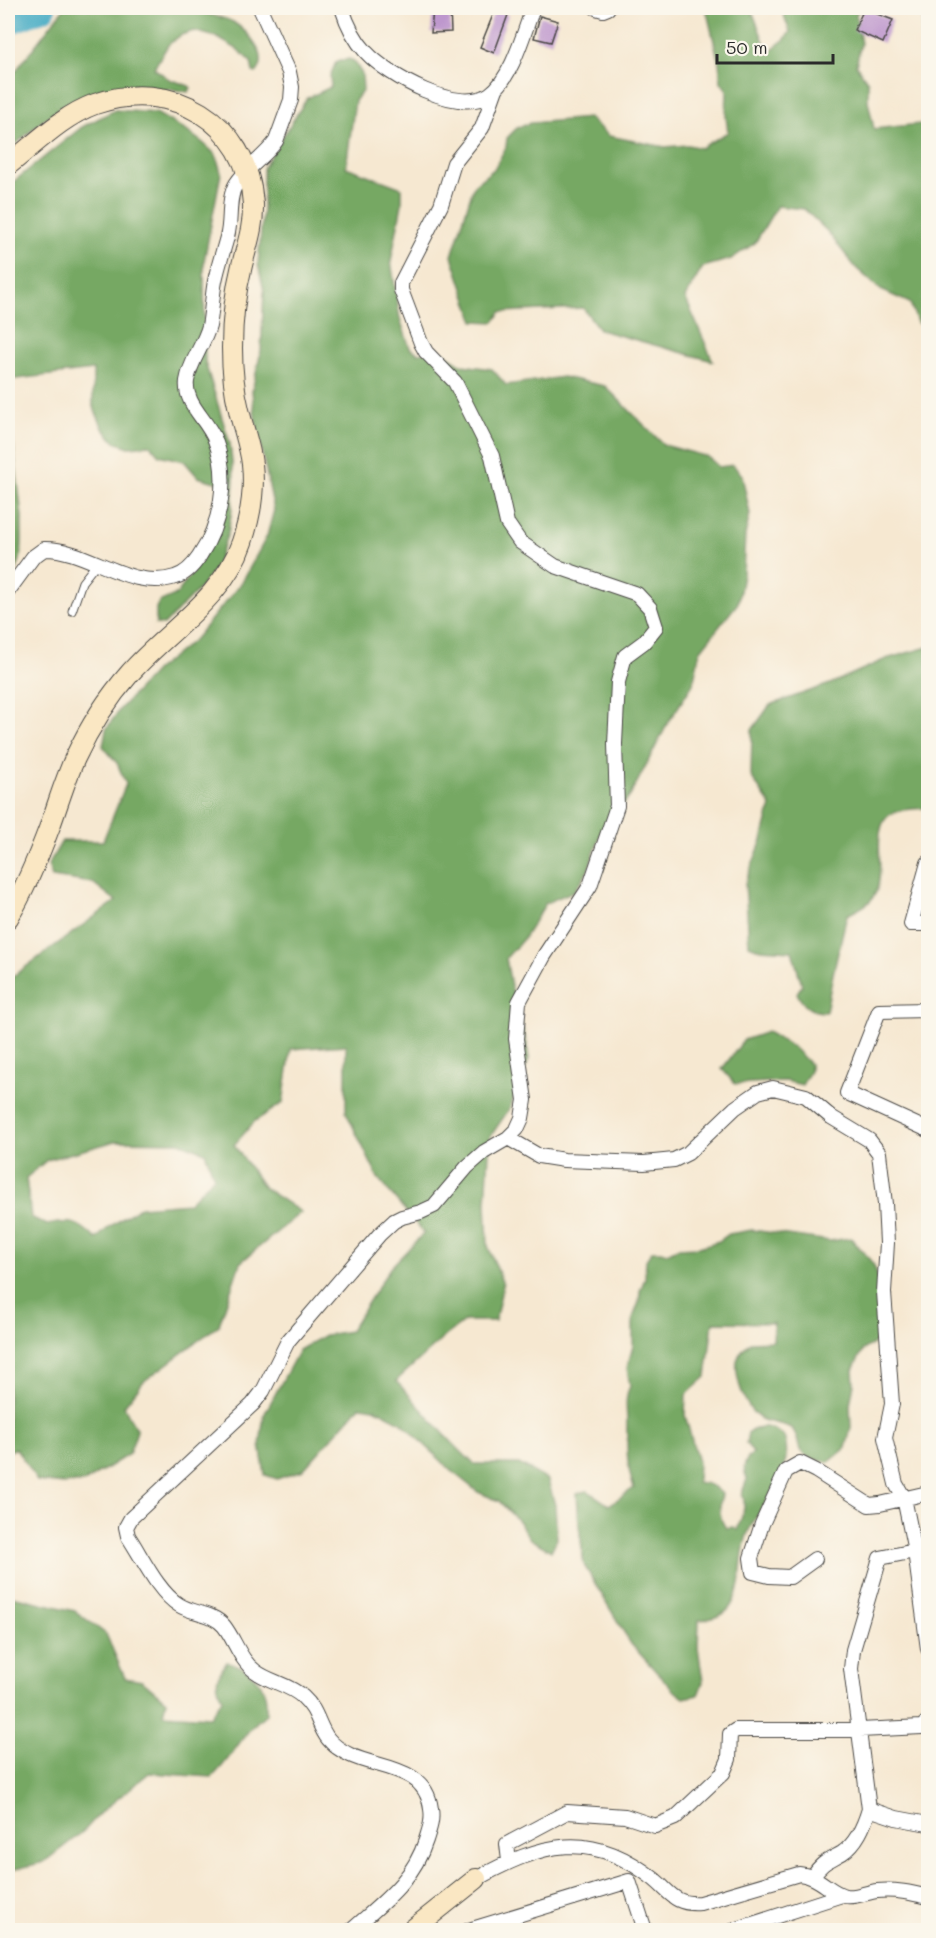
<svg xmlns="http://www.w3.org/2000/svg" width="936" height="1938" font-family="Mali,sans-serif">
  <rect width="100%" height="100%" fill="#fbf7ec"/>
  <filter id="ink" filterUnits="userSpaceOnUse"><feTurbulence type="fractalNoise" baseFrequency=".0167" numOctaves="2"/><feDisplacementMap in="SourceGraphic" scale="12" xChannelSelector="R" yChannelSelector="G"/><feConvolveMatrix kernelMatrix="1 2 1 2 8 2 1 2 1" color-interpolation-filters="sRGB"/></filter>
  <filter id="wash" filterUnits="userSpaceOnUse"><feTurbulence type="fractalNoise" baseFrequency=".008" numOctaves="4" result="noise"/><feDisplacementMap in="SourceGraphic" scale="24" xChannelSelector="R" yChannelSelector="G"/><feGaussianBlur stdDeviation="1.35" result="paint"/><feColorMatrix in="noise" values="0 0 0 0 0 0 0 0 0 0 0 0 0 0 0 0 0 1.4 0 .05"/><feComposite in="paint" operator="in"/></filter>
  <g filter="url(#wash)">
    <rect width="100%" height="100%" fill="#f6e8d1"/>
    <path fill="#76a863" stroke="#506a47" stroke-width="1.5" fill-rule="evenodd" d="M64,8H197C210,18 221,15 233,22C247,31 272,56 256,73L253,72L251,62L237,49L216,37L194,31L181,35L168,45L154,68L169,79L189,86L191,88L188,92L170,89L150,94L81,99L67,103L41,122L8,151V81Z
      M706,8H751L768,52L785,39L790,32L781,8H863L864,9L856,13L861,44L856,65L868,82V101L874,129L920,124L928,121V333L917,322L910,303L881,290L856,268L827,231L804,209L777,206L755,243L731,259L703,267L685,297L713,361L600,330L583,308L501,312L494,322L474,321L452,256L474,185L494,169L506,147L507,138L517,128L531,123L589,118L609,136L665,147L688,145L701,148L728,132L726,117L727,90L721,82L719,63Z
      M349,59L354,61L362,74L363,90L355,101L346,167L402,188V204L391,261L400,319L410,348L418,353L439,350L462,365L492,369L506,385L563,377L605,386L664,445L708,457L719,467L733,465L742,475L750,514L745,535L743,575L738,603L700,651L693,684L668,723L630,796L602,830L588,871L574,891L546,903L524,938L506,958L511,986L527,1044L529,1059L510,1108L490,1137L486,1203L488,1246L503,1284L495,1321H465L444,1337L396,1381C422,1408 446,1439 474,1464H519L548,1480L555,1505L557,1539L551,1551L530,1539L519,1522L499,1501L478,1492L454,1473L401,1422L374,1408L360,1406L303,1470L277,1479L265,1475L260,1445L264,1415L299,1350L325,1335L350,1331L390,1268L424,1233L378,1178L346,1112V1045L291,1049L283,1103L255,1121L234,1145L264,1188L301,1212L240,1263L219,1325L143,1382L124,1406L137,1431L129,1454L85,1482L63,1484L37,1481L16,1448L8,1452V980L116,901L93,883L52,877L48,865L62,841H103L126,784L117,763L103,746L106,729L120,709L156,670L195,639L242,582L267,536L274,510L255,418L252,391L261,351L264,291L258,264L263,208V168L307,98L331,87L330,76L336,62ZM116,1141L179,1142L205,1152L214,1177L189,1203L140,1207L109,1227L96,1239C78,1221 71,1220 47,1225L31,1217L26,1178L47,1160Z
      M115,110L156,113L185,130L202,142L216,155L221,173L204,261L205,362L230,444L234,478L232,509L228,533L216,566L203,585L164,625L156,624V608L159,602L177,594L194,570L222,484L198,477L184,461L159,455L150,445L129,447L115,442L103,428L93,406V370L8,380V186L82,127Z
      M8,399L22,517C21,533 24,551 18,566C16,572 11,578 8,583Z
      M928,647V808C916,809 898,808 888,816C869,834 890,878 871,900C865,907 855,911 847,915L833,974L826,1012C812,1012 803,1007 797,993L802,985L792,951L759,949L749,945L745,883L762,840L771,806L751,776L752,730L770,705L830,684L886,659Z
      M767,1032L793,1047L810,1064V1071L802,1085L785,1081L735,1084L722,1069L744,1040Z
      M752,1230L830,1241L851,1238C858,1247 867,1255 873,1264C883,1279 875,1315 878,1335L873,1344L863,1350L853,1370L854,1383L850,1405L851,1428L846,1448L829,1462C821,1461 804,1458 800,1450C797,1443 798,1435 792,1429C784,1422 770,1424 761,1419C745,1410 735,1378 737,1361C739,1353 744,1348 750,1342L773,1341L774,1323L713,1322L706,1377L686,1395L685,1415L698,1462L697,1482C708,1483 714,1486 722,1494C719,1505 718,1518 726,1528L734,1527L737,1530C742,1517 747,1506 742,1493L747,1479C742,1468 744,1461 753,1453L746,1443L748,1433C762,1423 769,1426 783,1435C798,1465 762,1504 749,1530C738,1553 745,1584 731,1606C724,1617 711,1619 699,1620L698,1647L703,1682L698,1695L684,1698L672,1689L631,1644L584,1565L579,1525L577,1493L588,1491L609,1505L634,1488C626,1466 627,1446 627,1423C627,1411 624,1397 630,1386L627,1368L633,1346V1318L639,1302L640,1291L645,1278L646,1260L652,1251H661L667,1253L677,1248L699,1247L719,1241L729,1234Z
      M8,1595L75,1611L106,1634L125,1678L142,1681L166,1701L163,1714L210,1717L222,1699C215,1681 215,1679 227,1662C241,1664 263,1680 265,1695C267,1701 266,1708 266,1714C243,1731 233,1758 212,1777L149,1773L99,1814L85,1830L44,1862L8,1871Z"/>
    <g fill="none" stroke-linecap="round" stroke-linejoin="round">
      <path stroke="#44abc4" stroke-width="4.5" d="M926,8L923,38L928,49"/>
      <path stroke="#44abc4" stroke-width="28" d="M8,21L42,8"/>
    </g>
    <g id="blocks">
      <path fill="#be97cd" d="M433,8H450L451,32L431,33Z
        M864,9L893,20L883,43L854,30Z
        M495,10L508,15L494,53L480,47Z
        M540,16L558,21L551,42L534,38Z"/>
    </g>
  </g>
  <g filter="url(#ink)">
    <use href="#blocks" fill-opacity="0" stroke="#494744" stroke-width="1.5"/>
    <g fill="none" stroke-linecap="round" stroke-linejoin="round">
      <g stroke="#494744" stroke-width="9">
        <path id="lane" d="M72,611L82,582L97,563"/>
      </g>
      <g stroke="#494744" stroke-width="16">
        <path id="street" d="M342,8C347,24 354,39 366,52C388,76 459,116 490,94C512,78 524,32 533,8
          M596,8L603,10L608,8
          M8,591L33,557L44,549C88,548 130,592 175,577C186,574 193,566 199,557C221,524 230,478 215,440C207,419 184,404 187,381C190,361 204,345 209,326C212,311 212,296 215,281C218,266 223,252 227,237C232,221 227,199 236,184C247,167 265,157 276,141L291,100L292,87L289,72L260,8
          M928,863L911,924H928
          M928,1010L879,1011L847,1093L928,1130
          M508,1138L539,1156L564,1160L644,1163L674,1160L688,1153L735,1108L758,1092L773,1088L806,1096L831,1117L869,1140L879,1153L885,1204L887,1243L884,1292L892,1404L885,1438L896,1484L904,1498L915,1551
          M815,1559L790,1577L769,1576L753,1572L751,1558L762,1524L786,1471L800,1463L816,1471L869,1505L880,1504L928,1493
          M869,1809L896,1818L928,1824
          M509,1861L507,1844L567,1812L625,1816L655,1826L675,1818L723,1773L729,1759L730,1734L736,1730H860L922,1727L928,1721
          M813,1876C822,1862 828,1861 842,1853C857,1843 864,1826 869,1809L851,1669L853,1650L880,1558L915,1551L928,1649
          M476,1879C542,1843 590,1828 654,1879C671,1893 675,1905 700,1903L799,1874C820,1876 829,1892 845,1896C856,1898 867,1892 877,1891C895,1889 912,1893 928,1897
          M352,1930C383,1902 413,1881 426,1840C429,1830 433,1821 431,1809C426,1766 379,1769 350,1755C314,1738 325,1717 303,1697C289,1684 269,1682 255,1671C240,1660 235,1640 224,1626C212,1612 193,1614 179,1605C158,1592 142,1557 128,1536L126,1527L131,1518L253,1404L263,1391L288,1341L379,1235L394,1221L402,1217L421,1212L434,1206L467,1167L484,1152L508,1138L517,1129L522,1118L525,1100L516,1039L519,1002L544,956L590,886L617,806L615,744L618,682L625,656L644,642L656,627L650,608L637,594L555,566L520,542L507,523L492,456L455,382L426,352L421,343L401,290V283L441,205L454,163L482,128L496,89
          M469,1930L629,1881L645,1930
          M734,1930L842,1895"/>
      </g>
      <g stroke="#494744" stroke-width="22">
        <path id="secondary" d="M8,165C35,144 62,116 95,104C171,77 248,122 253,204C254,225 247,245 242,265C235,293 232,320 232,348C232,369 234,390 239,410C243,428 250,446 252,464C255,490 250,518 242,542C223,599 168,630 130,673C108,698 89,728 75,758C65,780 58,804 50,826C38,858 25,889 8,918
          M412,1930L476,1879"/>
      </g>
      <use href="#lane" stroke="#fff" stroke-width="7"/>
      <use href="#street" stroke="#fff" stroke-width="14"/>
      <use href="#secondary" stroke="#fae7c3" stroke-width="20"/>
    </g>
  </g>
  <rect width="936" height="1938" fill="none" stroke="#fbf7ec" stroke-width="30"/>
  <path d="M717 54v9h116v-9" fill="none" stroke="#2b2b2b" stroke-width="3"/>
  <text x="726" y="54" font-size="18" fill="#2b2b2b" stroke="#fbf7ec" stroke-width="4.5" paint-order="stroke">50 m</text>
</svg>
